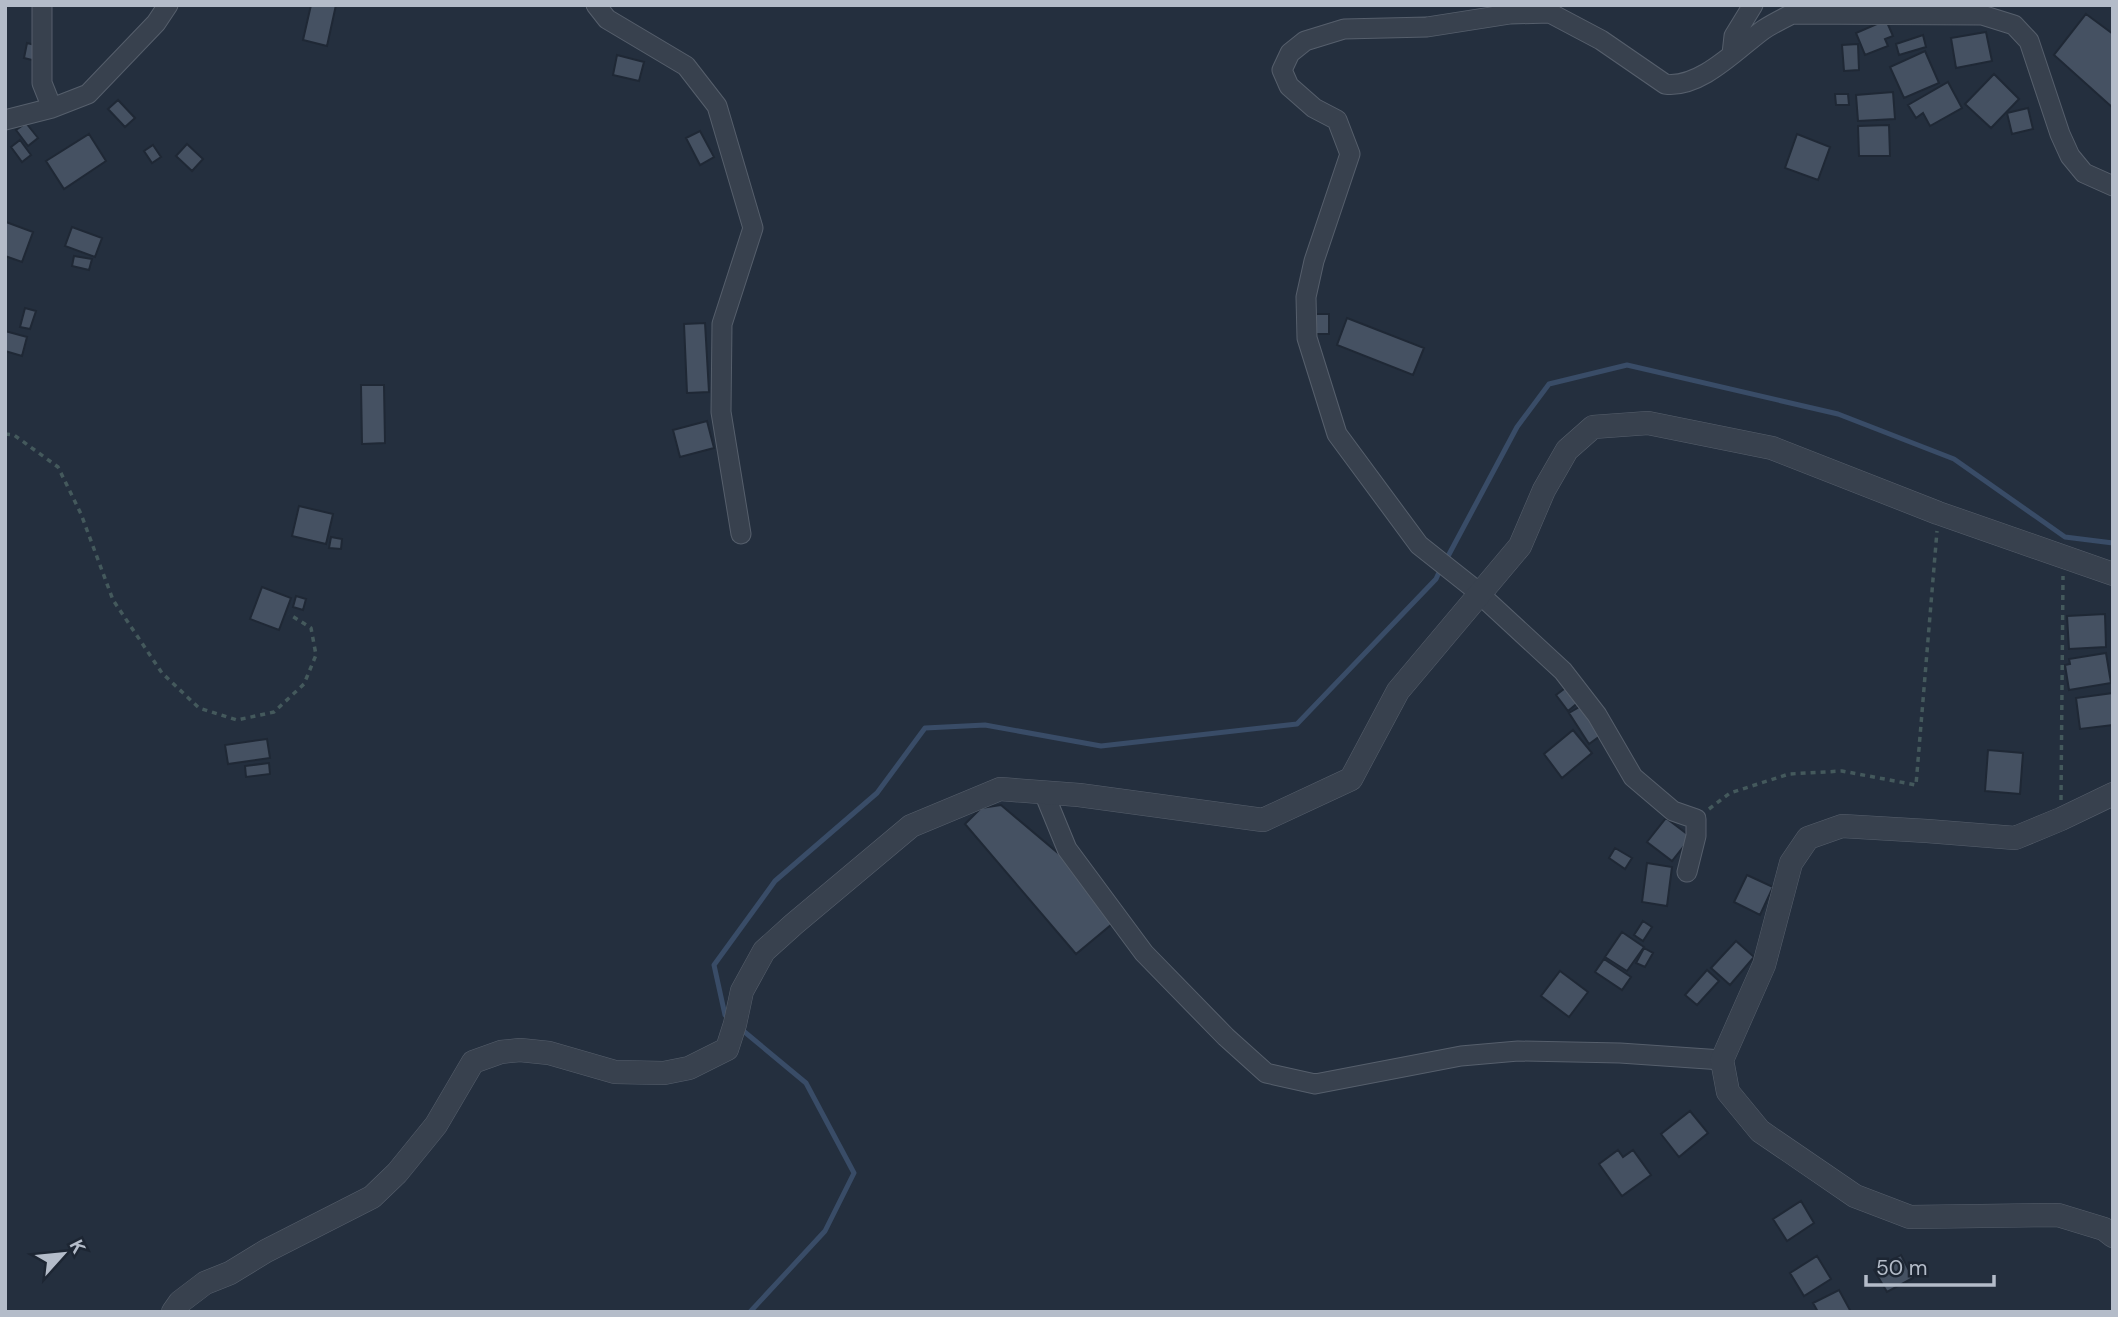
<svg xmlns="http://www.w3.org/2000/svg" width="2118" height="1317" font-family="'DM Sans',sans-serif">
  <rect width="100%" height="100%" fill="#242f3e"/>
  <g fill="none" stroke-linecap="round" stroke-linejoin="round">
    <path stroke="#394c67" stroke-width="5" d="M1446,560L1517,427L1549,384L1627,365L1838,414L1954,459L2065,537L2113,543
      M731,1020L725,1015L714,965L775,881L877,793L925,728L985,725L1101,746L1297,724L1436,579L1441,568
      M741,1029L806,1083L854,1173L825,1231L750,1312"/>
  </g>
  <path fill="#455162" stroke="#1f2835" stroke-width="2" d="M311,5H336L327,46L303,40Z
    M2086,14L2113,34V108L2054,55Z
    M1886,20L1893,36L1885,39L1888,46L1865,55L1856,33Z
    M1986,32L1992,61L1956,68L1951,38Z
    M1923,35L1926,47L1899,55L1896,44Z
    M27,43L39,46L36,61L24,58Z
    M1858,44L1859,70L1844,71L1842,45Z
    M1925,51L1939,83L1904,98L1890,67Z
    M617,55L644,62L639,81L613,75Z
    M1994,74L2019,99L1991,128L1965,104Z
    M1948,82L1962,108L1930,126L1923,113L1916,118L1908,105Z
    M1893,92L1895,119L1858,121L1856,95Z
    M1835,94H1848L1849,105H1836Z
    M118,100L135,118L125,127L108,109Z
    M2028,108L2033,129L2012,134L2007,113Z
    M26,123L38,138L28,146L16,130Z
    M1889,125L1890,156H1859L1858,126Z
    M700,131L714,157L700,165L686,138Z
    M89,134L106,161L64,189L46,161Z
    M1797,134L1830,147L1818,180L1785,168Z
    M20,140L31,155L22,162L11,147Z
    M187,144L203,159L192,171L176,156Z
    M153,145L161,157L152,163L144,151Z
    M6,222L33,232L22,262L5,256Z
    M72,227L102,238L95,257L65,246Z
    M74,256L92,259L89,270L72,266Z
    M25,308L36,311L30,329L20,327Z
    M1316,314H1329V334H1316Z
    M1347,318L1424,348L1413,375L1337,345Z
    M705,323L709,392L687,393L684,324Z
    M5,331L27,337L22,356L5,351Z
    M361,385H384L385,443L362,444Z
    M707,421L714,448L680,457L673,430Z
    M299,506L333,514L326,544L292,536Z
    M331,537L342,539L341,549L329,548Z
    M262,587L291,598L279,630L250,619Z
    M296,596L306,599L303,610L293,607Z
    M2105,614L2106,647L2069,649L2067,616Z
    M2106,653L2111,683L2069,690L2065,665L2070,664L2069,659Z
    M1568,686L1580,701L1568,711L1556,695Z
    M2113,693V725L2080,729L2076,698Z
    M1581,706L1600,736L1589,744L1569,713Z
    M1573,730L1592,753L1562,778L1544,754Z
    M267,739L270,758L228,764L225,745Z
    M1988,750L2023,753L2020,794L1985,791Z
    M269,763L270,774L246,777L245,766Z
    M1001,805L1065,859L1112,924L1076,954L965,824L981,808Z
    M1666,818L1691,837L1672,861L1647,842Z
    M1615,848L1632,858L1625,869L1609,858Z
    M1647,863L1672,867L1667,906L1642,902Z
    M1747,875L1773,887L1760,915L1734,902Z
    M1643,921L1652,927L1643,941L1634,935Z
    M1622,932L1644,947L1627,971L1605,957Z
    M1736,941L1754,957L1730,985L1711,968Z
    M1644,948L1653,953L1645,967L1636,963Z
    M1604,959L1631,977L1622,990L1595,972Z
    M1707,970L1719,981L1697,1005L1685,995Z
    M1560,971L1588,992L1569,1017L1541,996Z
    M1690,1111L1708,1133L1679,1157L1661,1134Z
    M1618,1150L1623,1157L1633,1150L1651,1175L1622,1196L1599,1164Z
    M1801,1201L1814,1223L1787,1241L1773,1219Z
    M1901,1255L1913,1278L1887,1292L1874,1270Z
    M1817,1256L1831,1279L1804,1296L1790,1273Z
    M1839,1290L1851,1312H1818L1813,1303Z"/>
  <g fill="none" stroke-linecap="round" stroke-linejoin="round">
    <g stroke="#565f6c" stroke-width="21">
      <path id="minor" d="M42,5V83L52,108L88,94L156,23L168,5
        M596,5L607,19L686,66L717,106L753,228L722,324L721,412L741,534
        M1732,54L1734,36L1753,5
        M5,120L52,108
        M1044,793L1067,849L1144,953L1226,1037L1266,1073L1315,1084L1461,1056L1518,1051L1620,1053L1722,1060
        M1687,872L1696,836V819L1673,811L1633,777L1597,715L1563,671L1472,587L1419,545L1337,434L1307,338L1306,297L1314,261L1350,154L1337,120L1314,108L1289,86L1282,70L1290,53L1305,41L1344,29L1427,27L1510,14L1550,13L1601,40L1665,84C1700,89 1737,49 1763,30C1772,24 1782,19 1792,14L1982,15L2014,25L2029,41L2060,134L2070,156L2084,173L2113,186"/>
    </g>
    <g stroke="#565f6c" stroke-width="24">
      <path id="tertiary" d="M2113,794L2061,819L2015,838L1927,831L1842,826L1808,838L1791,863L1764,965L1722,1060L1728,1092L1760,1131L1855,1196L1910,1217L2058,1215L2104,1229L2113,1236
        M173,1312L180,1302L205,1283L230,1273L266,1251L372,1197L397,1173L436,1125L473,1062L501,1052L520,1050L549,1053L615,1072L664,1073L689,1068L727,1049L735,1024L742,991L764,951L794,924L911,826L1000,789L1079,795L1263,820L1351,779L1398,691L1520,546L1544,490L1567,450L1593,427L1648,423L1772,448L1938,513L2113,574"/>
    </g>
    <path stroke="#44595c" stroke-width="3.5" stroke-dasharray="5 5" stroke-linecap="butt" d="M5,434L14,435L58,467L81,514L113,600L162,673L199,708L237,720L274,712L304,684L316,655L311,628L289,614
      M2061,800L2063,576
      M1709,809L1730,793L1789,774L1842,771L1916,785L1937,531"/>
    <use href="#minor" stroke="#38414e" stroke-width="19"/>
    <use href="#tertiary" stroke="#38414e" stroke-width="23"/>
  </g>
  <rect width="2118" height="1317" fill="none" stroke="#b4bcc9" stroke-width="14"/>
  <g transform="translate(63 1254) rotate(63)" stroke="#1d2633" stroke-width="5" paint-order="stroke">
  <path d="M0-5L12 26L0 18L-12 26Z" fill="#b4bcc9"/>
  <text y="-10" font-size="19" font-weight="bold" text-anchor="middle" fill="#b4bcc9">K</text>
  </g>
  <path d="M1866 1275v10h128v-10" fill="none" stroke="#b4bcc9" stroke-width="3.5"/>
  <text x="1876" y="1275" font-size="21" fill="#b4bcc9" stroke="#1d2633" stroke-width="5" paint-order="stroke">50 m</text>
</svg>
